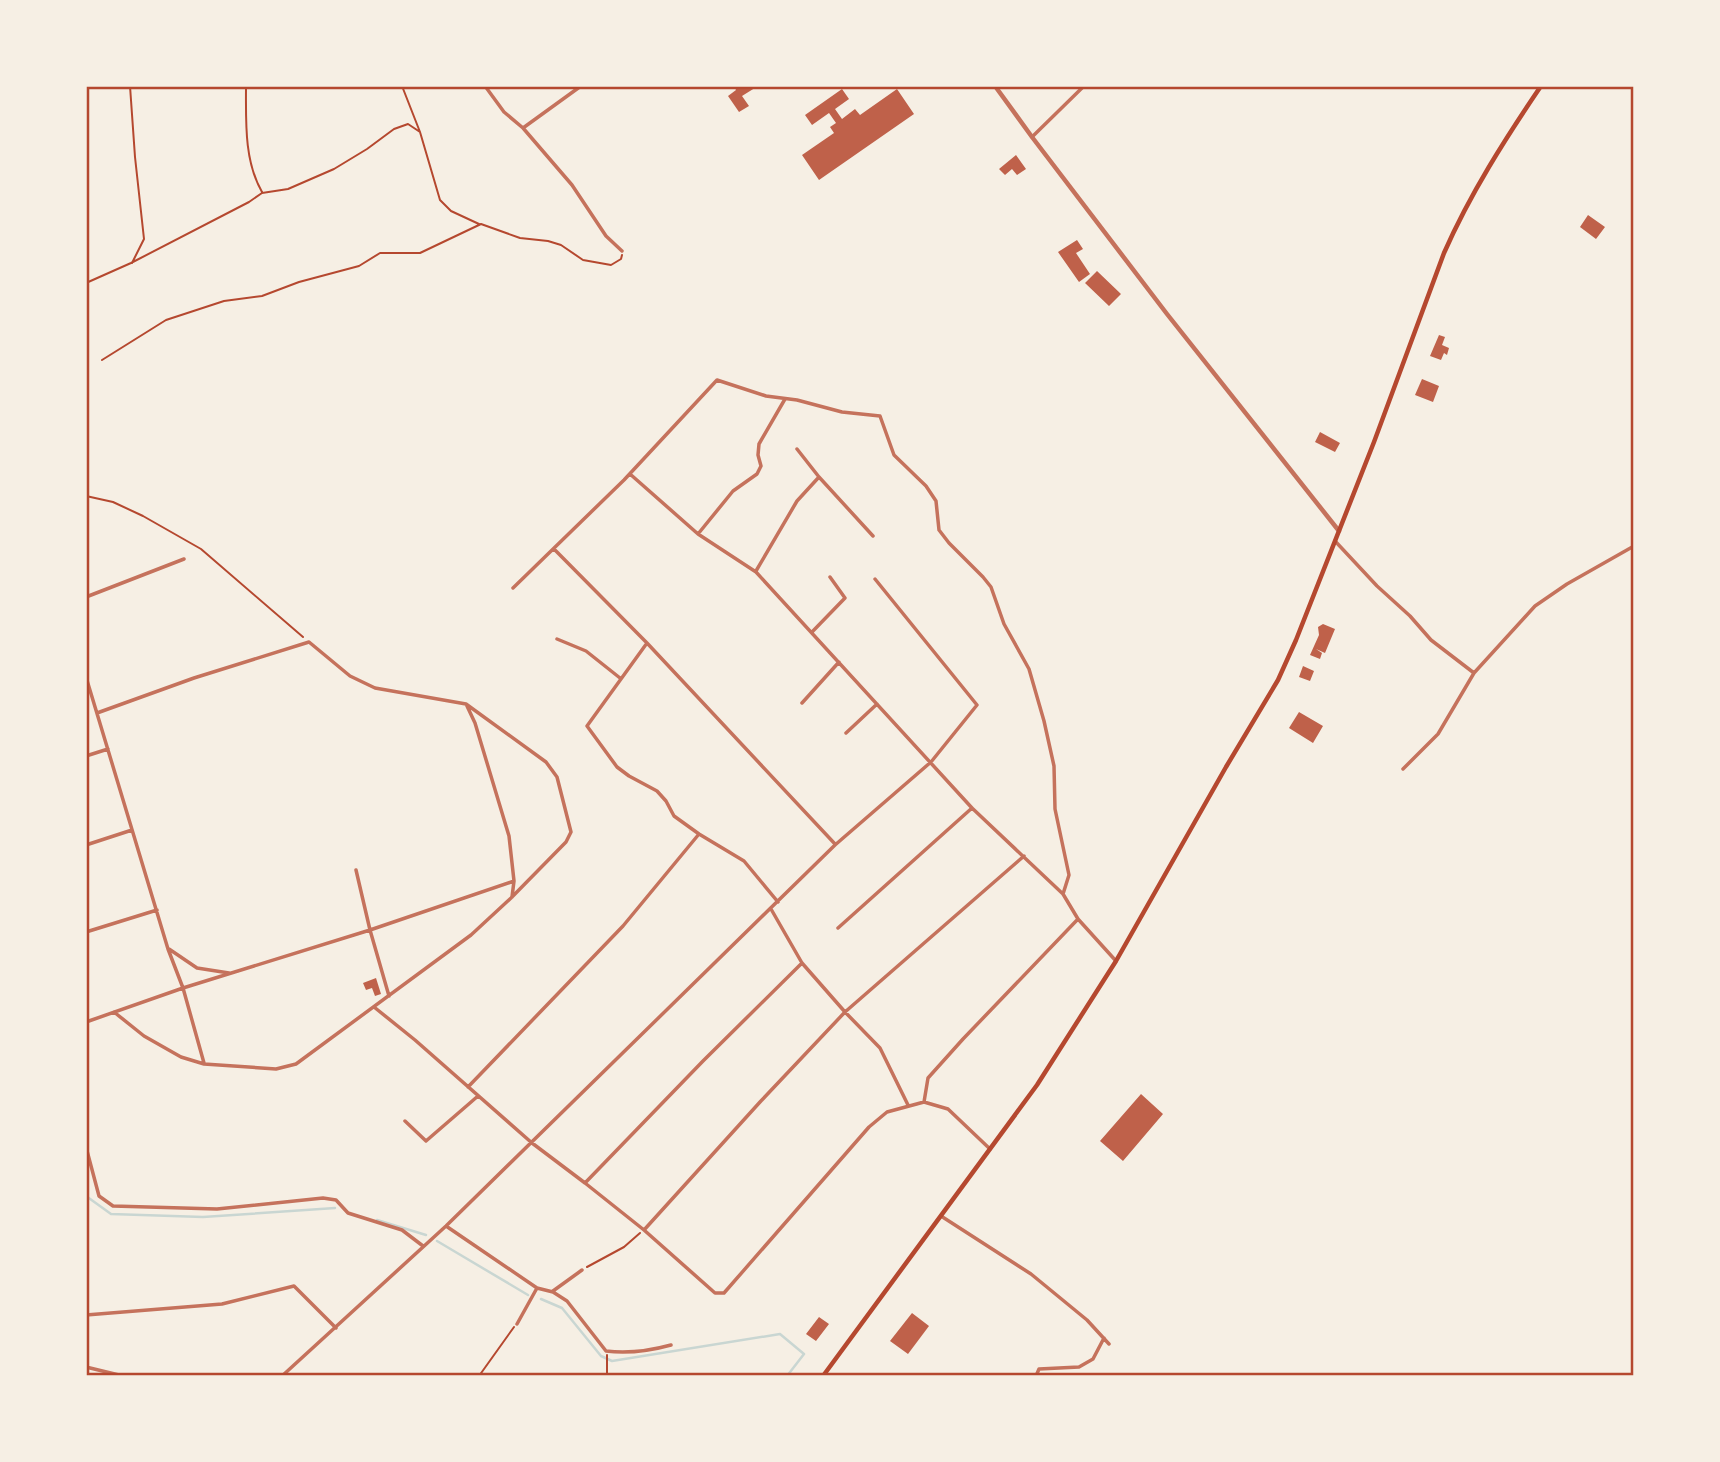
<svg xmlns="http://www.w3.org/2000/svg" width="1720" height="1462" font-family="'Fira Sans Condensed',sans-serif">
  <rect width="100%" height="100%" fill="#f6efe4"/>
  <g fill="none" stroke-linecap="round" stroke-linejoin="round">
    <path stroke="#c9d6d2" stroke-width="2.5" d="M86,1196L111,1214L203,1217L335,1208
      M377,1220L426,1235
      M437,1241L528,1295
      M541,1299L562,1308L601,1356L612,1361L780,1334L804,1354L787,1376"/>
  </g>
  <path fill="#bf614a" d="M734,86H758L742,96L749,106L739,112L728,96L736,90Z
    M842,89L849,99L835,109L842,119L855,109L860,115L897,89L914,114L819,180L802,155L834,133L830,127L836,123L829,113L812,125L805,115Z
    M1016,155L1026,169L1017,175L1012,169L1005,175L999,169Z
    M1588,215L1605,227L1596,239L1580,227Z
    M1077,240L1083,249L1076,253L1090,274L1079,282L1058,252Z
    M1097,271L1121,294L1109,306L1085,283Z
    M1439,335L1445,337L1442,345L1449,348L1447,355L1444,353L1441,360L1430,356Z
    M1422,379L1439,386L1433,402L1415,395Z
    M1320,432L1340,443L1335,452L1315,442Z
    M1323,624L1335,629L1325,653L1316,649L1322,653L1320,659L1310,655L1319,635L1318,627Z
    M1303,666L1314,671L1310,681L1299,677Z
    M1299,712L1323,726L1313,743L1289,728Z
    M376,978L381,994L375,996L372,988L366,990L363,983Z
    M1141,1094L1163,1114L1123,1161L1100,1141Z
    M912,1313L929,1326L908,1354L890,1341Z
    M819,1317L829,1324L816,1341L806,1334Z"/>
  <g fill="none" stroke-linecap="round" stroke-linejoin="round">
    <path stroke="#b5482f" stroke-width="2" d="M130,86L135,157L144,239L132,263
      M246,86C246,121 244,161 262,192
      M402,86L420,132L440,200L451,211L479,224
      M86,283L131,263L249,202L262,193L288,189L334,169L367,149L394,129L408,124L420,132
      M102,360L166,320L224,301L262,296L299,282L359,266L380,253H420L481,224L520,238L548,241L561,245L583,260L611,265L621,259L622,255
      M86,496L113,502L143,516L201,549L303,637
      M587,1267L624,1247L640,1233
      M479,1376L514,1327
      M607,1376V1355"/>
    <path stroke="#c5725c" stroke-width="3.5" d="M485,86L504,112L523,128L572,185L606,236L622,251
      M523,128L581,86
      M1032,137L1084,86
      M797,449L819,477L873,536
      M630,474L698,534L756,572L972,808L1063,894L1078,919L1116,961
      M698,534L733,491L757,474L761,466L758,455L759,444L785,399
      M1335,541L1377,586L1410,616L1431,640L1474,673
      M554,549L647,643L835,844
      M756,571L797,501L819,477
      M513,588L624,480L717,380L766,396L797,400L842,412L880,416L894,455L926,486L936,501L939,530L949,543L983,577L991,587L1004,624L1029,669L1044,721L1054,766L1055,809L1069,875L1063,894
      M86,597L184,559
      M812,632L845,598L830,577
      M557,639L586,651L620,678
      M647,643L587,726L617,767L629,776L657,791L666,801L674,816L699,834L744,861L778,902
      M86,677L168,949L183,988L204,1063
      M802,703L839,662
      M467,706L475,723L509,836L514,881L512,897
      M97,713L194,678L309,642L350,676L375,688L466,704L546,762L557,777L571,832L566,842L511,898L471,935L296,1064L276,1069L204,1064L181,1057L144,1036L114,1012
      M846,733L877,704
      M86,756L108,749
      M1403,769L1438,734L1474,673L1535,606L1567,584L1634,546
      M86,845L132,830
      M356,870L370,930L389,996
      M771,909L802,963L845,1012L880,1048L908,1105
      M838,928L972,808
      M86,932L157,910
      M169,949L197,968L229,973
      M374,1007L415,1040L532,1143L585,1183L644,1230L715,1293H724L869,1127L887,1112L924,1102L948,1109L990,1149
      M86,1022L183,988L370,930L514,881
      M468,1087L623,926L699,834
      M924,1102L928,1078L963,1039L1078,919
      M405,1121L426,1141L478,1096
      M86,1147L99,1196L113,1206L217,1209L323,1198L336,1200L348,1213L402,1230L423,1246
      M585,1183L703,1061L802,963
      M941,1216L1031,1274L1087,1320L1109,1344
      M446,1226L537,1288L553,1292L567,1301L606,1351C629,1354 649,1351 671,1345
      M644,1230L760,1102L845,1012L1024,856
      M553,1291L582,1270
      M86,1315L222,1304L294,1286L336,1328
      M517,1324L537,1288
      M86,1367L123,1376
      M282,1376L446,1226L835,845L931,762L977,705L875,579
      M1036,1376L1039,1369L1079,1367L1093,1359L1104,1338"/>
    <path stroke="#c5725c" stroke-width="4.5" d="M995,86L1032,137L1167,314L1339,531"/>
    <path stroke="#b5482f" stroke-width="4.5" d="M823,1376L1037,1085L1116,961L1226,767L1278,680L1296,640L1374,442L1444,253C1470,194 1505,139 1541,86"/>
  </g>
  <rect width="1720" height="1462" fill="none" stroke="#f6efe4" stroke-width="175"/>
  <rect x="88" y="88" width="1544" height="1286" fill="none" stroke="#b5482f" stroke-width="2.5"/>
</svg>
